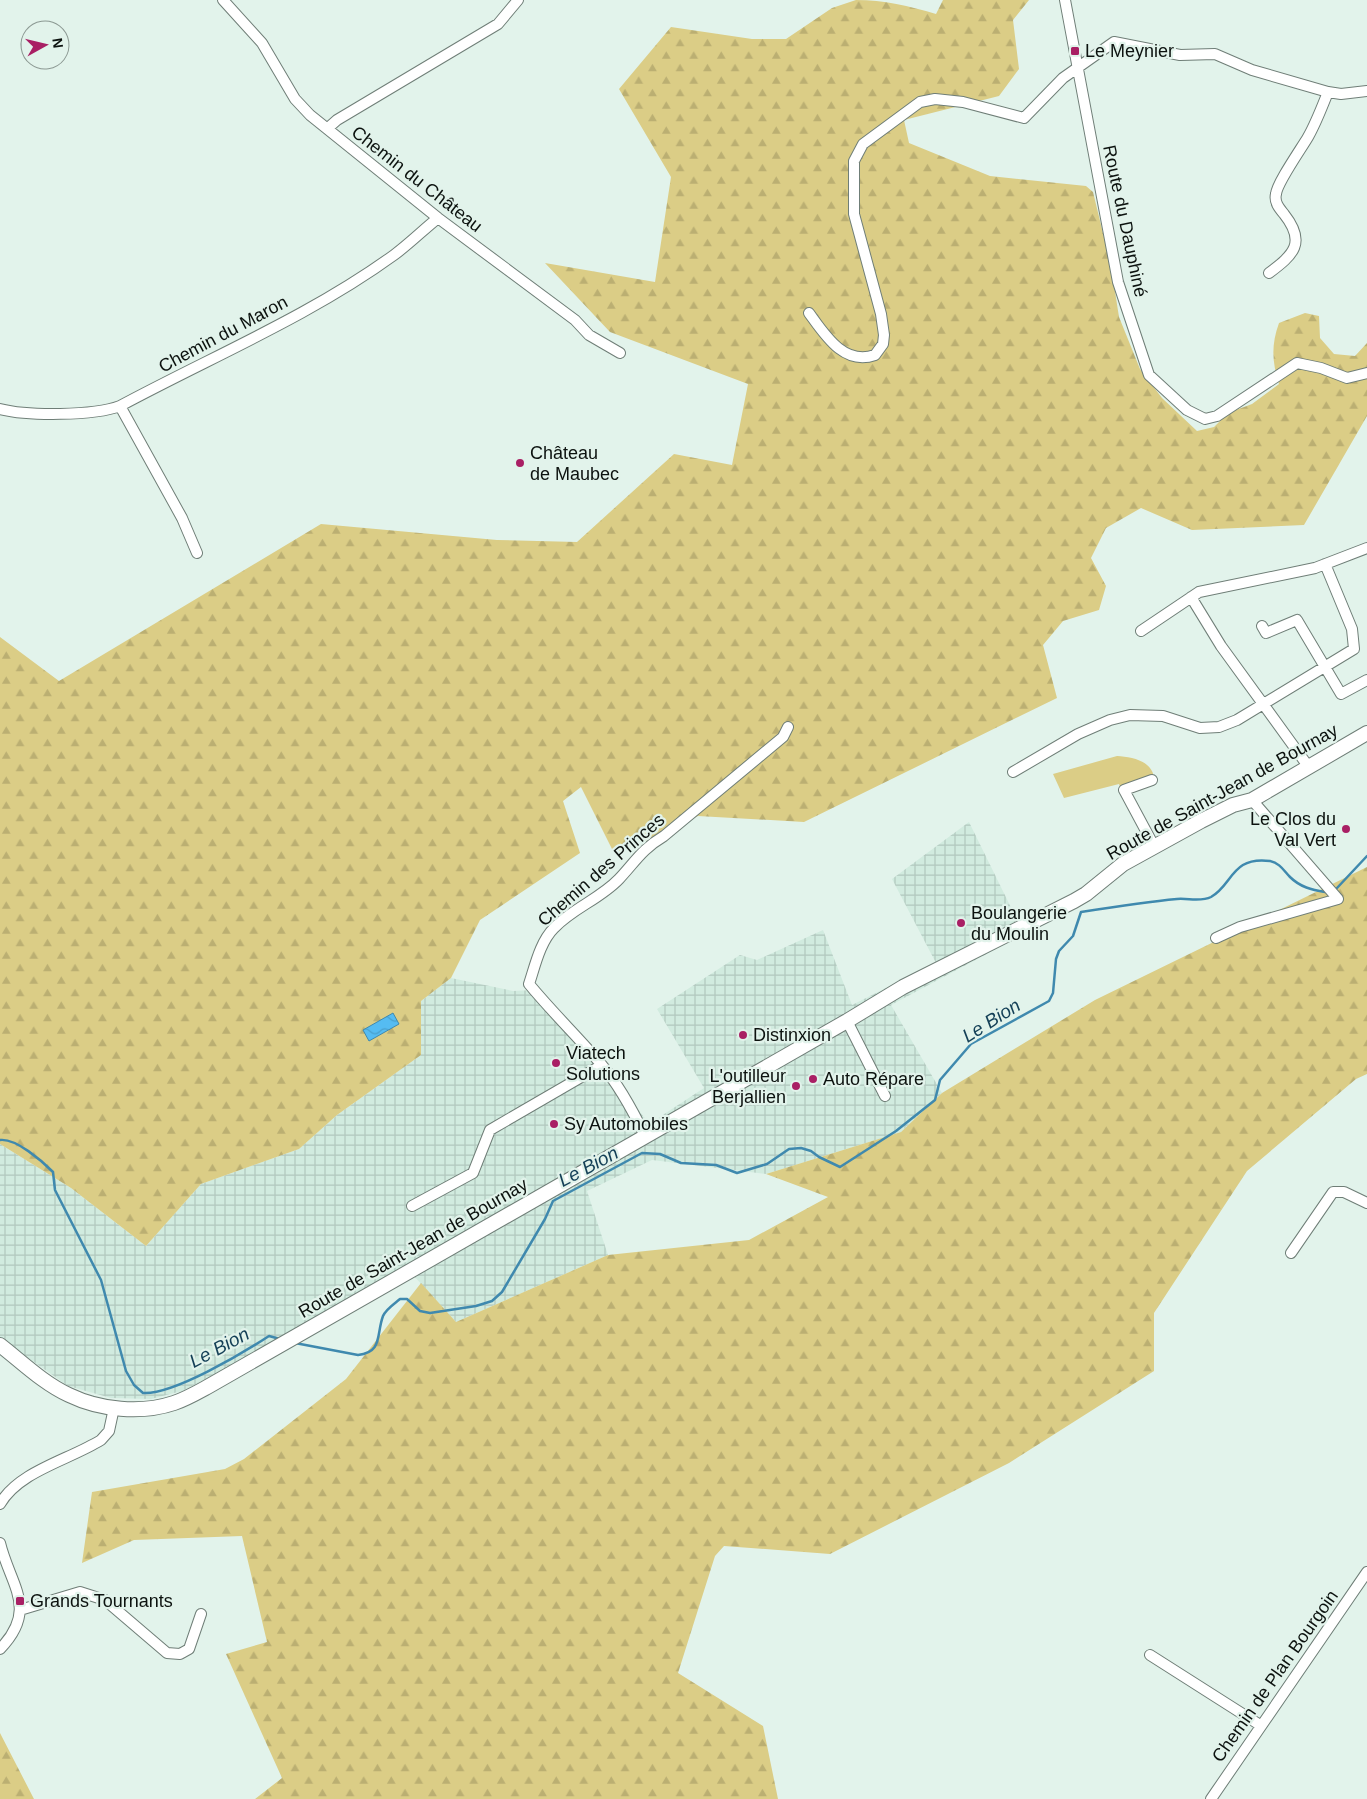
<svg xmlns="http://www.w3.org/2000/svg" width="1367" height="1799" font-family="Helvetica,sans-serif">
  <defs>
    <pattern id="industrial-grid" width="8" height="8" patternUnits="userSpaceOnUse" patternTransform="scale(1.25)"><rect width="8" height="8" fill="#d1ebdf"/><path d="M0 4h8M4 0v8" fill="none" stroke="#b2c8be"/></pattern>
    <pattern id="forest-firs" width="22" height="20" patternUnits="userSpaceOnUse" patternTransform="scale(1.25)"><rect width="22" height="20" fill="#dbcd86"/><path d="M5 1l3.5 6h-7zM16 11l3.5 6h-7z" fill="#bbaf72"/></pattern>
    <pattern id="water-waves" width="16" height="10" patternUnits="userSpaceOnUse" patternTransform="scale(1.25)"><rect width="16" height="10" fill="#55bcf2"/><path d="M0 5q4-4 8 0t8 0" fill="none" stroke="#49a1ce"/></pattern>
  </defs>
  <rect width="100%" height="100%" fill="#e2f3eb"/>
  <path fill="url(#industrial-grid)" d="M969,822L1024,934L891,1005L942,1093L901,1132L766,1174L652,1160L587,1191L608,1255L456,1322L413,1275L182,1391L151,1399L111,1398L68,1386L0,1338V1144L71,1188L146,1246L201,1184L299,1149L337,1115L421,1055V1001L451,978L513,991L533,990L598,1056L649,1124L704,1088L657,1009L740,955L757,960L823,930L852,1005L936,963L892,879Z"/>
  <path fill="#dbcd86" d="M1117,756C1131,757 1151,760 1154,777L1121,789L1119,784L1064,798L1053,774Z"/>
  <path fill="url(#forest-firs)" d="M856,0C884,0 909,6 936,14L943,0H1029L1013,20L1019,69L999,96L904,120L909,143L990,176L1086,186L1093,192L1111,266L1119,317L1140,369L1162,398L1197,431L1214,427L1228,413L1252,404L1279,384C1272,362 1271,345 1279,323L1305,313L1319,316L1320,338L1334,354L1355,356L1367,343V416L1304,525L1192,530L1141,508L1106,528L1091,558L1106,586L1099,610L1063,621L1043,645L1057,698L804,822L698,816L615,855L581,787L563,801L580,853L480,920L451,978L421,1001V1055L337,1115L299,1149L201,1184L146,1246L71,1188L0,1144V637L59,681L321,524L497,540L577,542L674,454L732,465L748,384L610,332L545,263L655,282L671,177L619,89L671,27L752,39H786L832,8Z
    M1367,867V1074L1356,1079L1247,1171L1154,1313V1371L1009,1463L830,1554L724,1546L715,1556L678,1673L763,1726L778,1799H255L282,1778L226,1654L267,1642L242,1536L134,1540L82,1563L92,1492L225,1469L244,1459L346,1379L421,1283L456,1322L608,1255L749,1240L828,1197L766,1174L901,1132L942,1093L1095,1000Z
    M0,1733L34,1799H0Z"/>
  <path fill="url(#water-waves)" stroke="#3f89ae" d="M393,1013L399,1024L369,1041L363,1030Z"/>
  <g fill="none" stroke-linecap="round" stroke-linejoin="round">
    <path stroke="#3f89ae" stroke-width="2.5" d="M1337,888L1367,856
      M0,1140C16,1138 42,1161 53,1172L55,1190L101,1280L126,1371L134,1385L143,1393C173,1395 243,1353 269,1336L280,1339
      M295,1343L358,1355C383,1352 376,1335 383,1316C386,1309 394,1304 400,1299H407L420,1311L430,1313L476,1306L492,1301L502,1292L545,1219L553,1201L642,1153L660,1154L681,1163L716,1165L737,1173L767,1164L789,1149L801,1148L811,1151L819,1157L840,1167L896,1131L935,1100L940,1080L971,1044L1049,1001L1053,993L1056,959L1059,951L1073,936L1081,912C1113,907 1145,902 1177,899C1188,898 1201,902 1211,897C1233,885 1231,856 1270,861C1280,863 1284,871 1290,877C1300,887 1312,890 1325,892"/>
    <g stroke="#6f7e77" stroke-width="12">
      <path id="minor" d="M223,0L262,43L295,99L310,115L438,218L575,320L589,335L620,353
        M1065,0L1118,282L1149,375L1187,410L1205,419L1217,416L1297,363L1321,368L1347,378L1367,373
        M328,128L337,120L498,24L518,0
        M1269,273C1293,255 1307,243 1284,214C1279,208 1274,202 1276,194C1277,183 1301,149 1308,137C1316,123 1322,107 1328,92
        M809,313C825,335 844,366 875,355L883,344L884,335L881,314L854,214V161L863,144L920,102L935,99L963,102L1024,118L1063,78L1114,42L1180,55L1215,54L1252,70L1328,92L1341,94L1367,91
        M120,406L182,518L197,553
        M0,409C27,416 94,416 120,406C211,357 310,316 394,255C409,244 423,230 438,218
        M1191,597L1221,646L1308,766
        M1262,626L1266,633L1297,620L1341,694L1367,680
        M1141,631L1199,592L1315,568L1367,548
        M1013,772L1078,734L1110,720L1130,715L1163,716L1200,728L1219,727L1237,720L1354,649L1352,629L1325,564
        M1152,780L1124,790L1154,846
        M1216,938L1240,927L1338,899L1252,800
        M847,1021L885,1096
        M645,1136C633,1111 619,1085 601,1064C578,1037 552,1012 529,984C535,966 540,942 554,928C573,908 600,899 619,879C635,862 642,849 664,836L783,737L788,727
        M412,1206L473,1173L490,1130L602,1065
        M1291,1253L1333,1192H1344L1367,1203
        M0,1504C19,1471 69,1460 101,1440L109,1431L114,1408
        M0,1543C10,1585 39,1609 0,1649
        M20,1610L80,1592L105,1600L167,1653L180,1654L189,1649L201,1614
        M1150,1655L1260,1725
        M1211,1799L1367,1572"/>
    </g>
    <g stroke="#6f7e77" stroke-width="16">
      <path id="major" d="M0,1345C22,1362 43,1383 69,1395C100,1410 141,1414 174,1403C186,1399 198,1392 209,1386L847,1021L903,987L1074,901L1086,894L1123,864L1201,821L1233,805L1252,800L1367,733"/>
    </g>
    <use href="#minor" stroke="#fff" stroke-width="10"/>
    <use href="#major" stroke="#fff" stroke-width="14"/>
  </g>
  <g fill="#a91f64" stroke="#e2f3eb" stroke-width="2">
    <rect x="1070" y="46" width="10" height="10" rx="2.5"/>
    <circle cx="520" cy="463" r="5"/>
    <circle cx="1346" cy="829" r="5"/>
    <circle cx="961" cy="923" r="5"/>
    <circle cx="743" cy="1035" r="5"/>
    <circle cx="556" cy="1063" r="5"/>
    <circle cx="813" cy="1079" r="5"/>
    <circle cx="796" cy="1086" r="5"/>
    <circle cx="554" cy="1124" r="5"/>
    <rect x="15" y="1596" width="10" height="10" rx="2.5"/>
  </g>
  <g text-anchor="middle" stroke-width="4.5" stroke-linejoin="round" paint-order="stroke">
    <g font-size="18" fill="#0c120f" stroke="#e2f3eb" text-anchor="start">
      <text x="1085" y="57">Le Meynier</text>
      <text x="530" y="459">Château<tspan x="530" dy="21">de Maubec</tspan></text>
      <text x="1336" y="825" text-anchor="end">Le Clos du<tspan x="1336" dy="21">Val Vert</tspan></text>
      <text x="971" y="919">Boulangerie<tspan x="971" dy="21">du Moulin</tspan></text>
      <text x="753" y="1041">Distinxion</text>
      <text x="566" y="1059">Viatech<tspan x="566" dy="21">Solutions</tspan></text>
      <text x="786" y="1082" text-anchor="end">L'outilleur<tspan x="786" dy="21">Berjallien</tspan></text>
      <text x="823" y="1085">Auto Répare</text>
      <text x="564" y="1130">Sy Automobiles</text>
      <text x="30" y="1607">Grands Tournants</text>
    </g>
    <g font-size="18" fill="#0c120f" stroke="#e2f3eb">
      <text transform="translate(417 179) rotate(38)" y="6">Chemin du Château</text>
      <text transform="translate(1125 221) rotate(78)" y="6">Route du Dauphiné</text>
      <text transform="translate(223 334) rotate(-28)" y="6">Chemin du Maron</text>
      <text transform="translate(1222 792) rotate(-29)" y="6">Route de Saint-Jean de Bournay</text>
      <text transform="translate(601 870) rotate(-41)" y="6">Chemin des Princes</text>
      <text transform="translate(413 1248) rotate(-30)" y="6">Route de Saint-Jean de Bournay</text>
      <text transform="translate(1275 1676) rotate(-55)" y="6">Chemin de Plan Bourgoin</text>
    </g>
    <g font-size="19" font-style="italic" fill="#133f56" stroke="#e2f3eb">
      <text transform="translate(991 1020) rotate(-32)" y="7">Le Bion</text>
      <text transform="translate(588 1166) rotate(-28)" y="7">Le Bion</text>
      <text transform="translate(219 1347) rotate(-28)" y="7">Le Bion</text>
    </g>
  </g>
  <g transform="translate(45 45) rotate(82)"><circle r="24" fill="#e2f3eb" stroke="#8c9993"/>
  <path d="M0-4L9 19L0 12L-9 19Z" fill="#a91f64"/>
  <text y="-8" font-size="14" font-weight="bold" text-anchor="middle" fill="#0c120f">N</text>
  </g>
</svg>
